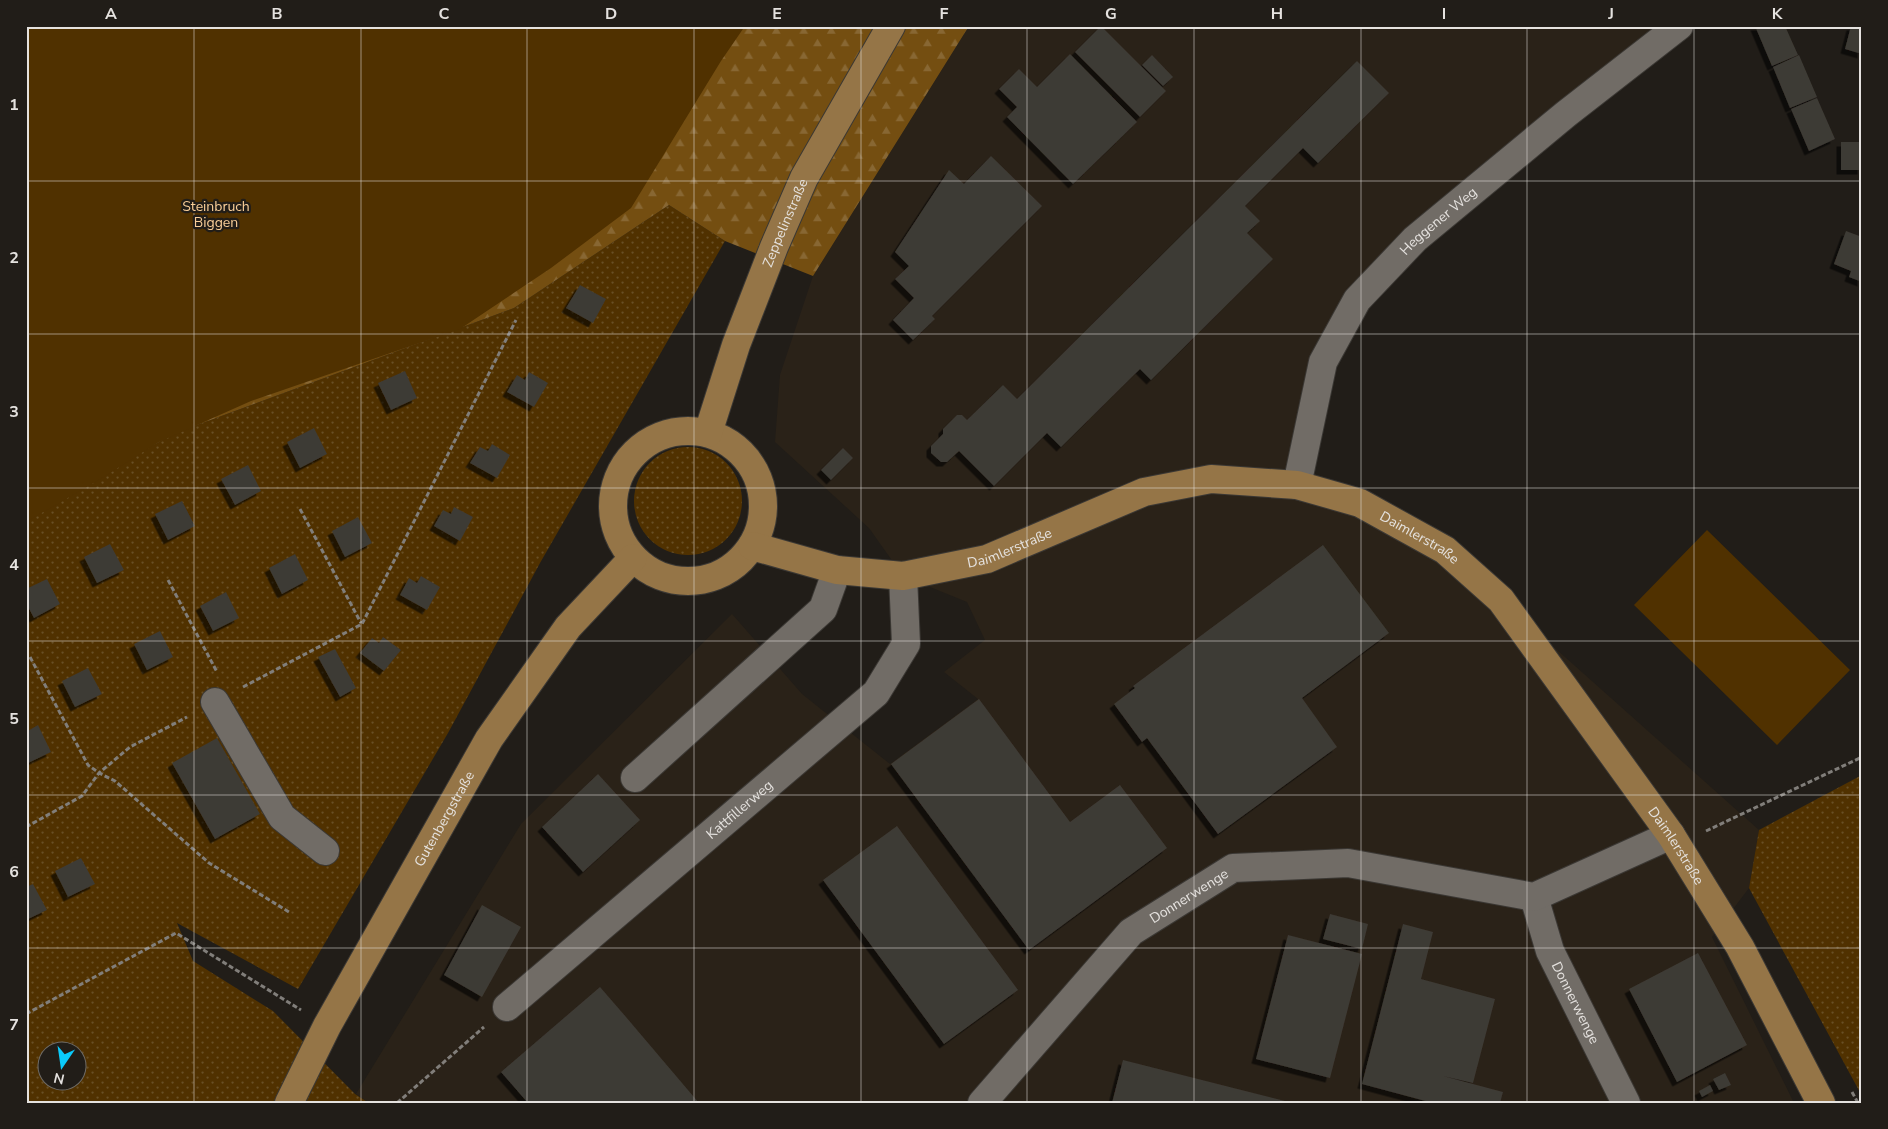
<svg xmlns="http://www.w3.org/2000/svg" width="1888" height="1129" font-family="'Nunito Sans',sans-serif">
  <defs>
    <pattern id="grass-dots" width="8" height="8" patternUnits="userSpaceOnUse" patternTransform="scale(1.25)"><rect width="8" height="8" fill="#503100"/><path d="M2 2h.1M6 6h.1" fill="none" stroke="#694f25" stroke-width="1.8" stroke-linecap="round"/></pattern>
    <pattern id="forest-firs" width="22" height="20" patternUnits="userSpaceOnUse" patternTransform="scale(1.25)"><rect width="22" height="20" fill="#744e11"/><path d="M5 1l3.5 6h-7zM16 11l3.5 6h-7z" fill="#886733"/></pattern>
    <filter id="shadow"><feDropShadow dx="-4.5" dy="4.5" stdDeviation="0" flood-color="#0009"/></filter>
  </defs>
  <rect width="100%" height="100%" fill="#211d18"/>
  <path fill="#2a2218" d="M969,26H1679L1357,300L1297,484L1445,550L1759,830L1749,888L1712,937L1794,1103H369L356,1094L521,824L732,614L802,694L890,764L978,699L944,672L985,640L967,602L903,576L869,528L775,442L780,375L813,276Z"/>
  <path fill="url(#grass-dots)" fill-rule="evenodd" d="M669,205L725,241L540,563L448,733L298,989L177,923L193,961L273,1011L355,1094L369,1103H26V512L178,432L514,308ZM48,1052H78V1082H48Z
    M634 501a54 54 0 1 1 108 0a54 54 0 1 1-108 0Z
    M1862,775V1096L1749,888L1759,830Z"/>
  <path fill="url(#forest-firs)" d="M26,26H969L813,276L725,241L669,205L514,308L178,432L26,512Z"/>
  <path fill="#503100" d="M26,26H745L721,61L631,208L551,268L460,329L251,401L159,442L97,481L26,522Z
    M1707,530L1850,670L1777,745L1634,605Z"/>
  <path fill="#3e3a34" filter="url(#shadow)" d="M1101,26L1166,91L1140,117L1075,52Z
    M1755,26H1785L1798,55L1772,66Z
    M1851,26H1862V54L1845,49Z
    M1070,54L1137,122L1073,184L1007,117L1017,107L999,89L1019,69L1037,87Z
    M1152,55L1173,77L1163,86L1142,65Z
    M1799,55L1817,97L1790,108L1773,67Z
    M1357,61L1389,93L1318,163L1303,148L1245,206L1260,221L1247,233L1273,259L1151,380L1140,369L1061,447L1047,433L994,486L959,451L947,462H941L931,453V446L943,434V429L957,415H962L967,420L1003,385L1017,399Z
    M1817,98L1835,139L1809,151L1791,109Z
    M1841,142H1862V170H1841Z
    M991,156L1042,206L932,316L935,319L913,340L893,320L914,298L895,279L909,266L895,252L949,170L964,184Z
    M1846,231L1862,237V282L1849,277L1851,271L1834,264Z
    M580,285L606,299L593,323L566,308Z
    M405,371L417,398L391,410L378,383Z
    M529,372L548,383L534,407L507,392L517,375L525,380Z
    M314,428L327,454L300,468L287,442Z
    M492,444L510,455L497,478L470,463L480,447L488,451Z
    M843,448L853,458L831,480L821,470Z
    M248,465L261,491L235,505L221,479Z
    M182,501L195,526L168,540L155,514Z
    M454,507L473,517L460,541L434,526L443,510L451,514Z
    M358,517L372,543L345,557L332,531Z
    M110,544L124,570L97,583L84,557Z
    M1323,545L1389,633L1302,698L1337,747L1218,834L1147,738L1142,742L1114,704L1135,688L1133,686Z
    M295,554L308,580L282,594L269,568Z
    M421,576L440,587L427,610L400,595L409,578L417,583Z
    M47,579L60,604L34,618L26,603V589Z
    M226,592L239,618L213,631L200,606Z
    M160,631L173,657L147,670L134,644Z
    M383,637L401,650L384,671L360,653L372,638L379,643Z
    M335,649L356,688L340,697L318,657Z
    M88,668L102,694L75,707L62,681Z
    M979,699L1070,822L1120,785L1167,848L1029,950L891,764Z
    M38,725L51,752L26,764V732Z
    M217,738L260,814L215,839L172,763Z
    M598,774L640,820L583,872L542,827Z
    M897,826L1018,990L944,1044L823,880Z
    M81,858L95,884L68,897L55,871Z
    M33,884L47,910L26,920V887Z
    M482,905L521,927L482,997L444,975Z
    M1330,914L1368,924L1362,949L1323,939Z
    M1403,924L1433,932L1421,979L1495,999L1473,1083L1443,1076L1503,1092L1500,1103H1433L1362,1084Z
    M1288,935L1362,954L1330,1078L1256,1059Z
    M1698,953L1747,1045L1677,1082L1629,989Z
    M600,987L626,1017L699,1103H528L501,1072Z
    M1123,1060L1289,1102V1103H1112Z
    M1725,1073L1731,1085L1719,1090L1713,1079Z
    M1710,1085L1713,1091L1702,1097L1699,1091Z"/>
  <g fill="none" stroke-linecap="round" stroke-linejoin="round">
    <g stroke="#3b3834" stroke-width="30">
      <g id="minor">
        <path id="s1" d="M1297,485L1323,362L1357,300L1415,239L1566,114L1679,26"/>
        <path d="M215,702L282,817L325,851"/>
        <path d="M635,778L823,609L837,570"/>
        <path id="s2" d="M1534,897L1550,951L1626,1103"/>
        <path id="s3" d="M507,1007L876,693L906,644L903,576"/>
        <path id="s4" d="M982,1103L1131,932L1233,868L1348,863L1534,897L1671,835"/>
      </g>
    </g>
    <g stroke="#3b3834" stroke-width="30">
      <g id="major">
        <circle cx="688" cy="506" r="75"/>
        <path id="s5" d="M708,433L736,345L774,247L804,178L891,26"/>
        <path id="s6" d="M752,546L837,570L903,576L987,559L1144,492L1211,479L1297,485L1360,503L1445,550L1501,600L1671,835L1740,947L1821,1103"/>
        <path id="s7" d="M289,1103L327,1026L489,739L568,627L633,558"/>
      </g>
    </g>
    <path stroke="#817e7a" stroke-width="3" stroke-dasharray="5 2.5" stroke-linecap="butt" d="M300,509L361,623
      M168,580L217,672
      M30,657L88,765L99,773L115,781L209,863L289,912
      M243,687L362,624L516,320
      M26,827L82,796L99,773L130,747L187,717
      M1706,831L1862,757
      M26,1014L176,933L301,1010
      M1852,1092L1858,1103
      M397,1103L484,1027"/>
    <use href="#minor" stroke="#716c66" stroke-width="28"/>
    <use href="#major" stroke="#957547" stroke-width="28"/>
  </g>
  <path fill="none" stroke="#e5e2df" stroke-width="1" stroke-opacity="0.55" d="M194,26V1103M361,26V1103M527,26V1103M694,26V1103M861,26V1103M1027,26V1103M1194,26V1103M1361,26V1103M1527,26V1103M1694,26V1103M26,181H1862M26,334H1862M26,488H1862M26,641H1862M26,795H1862M26,948H1862"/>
  <g text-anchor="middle" stroke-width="4.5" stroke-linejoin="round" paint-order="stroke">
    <g font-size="14" fill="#f9ce98" stroke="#211d18">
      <text x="216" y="211">Steinbruch<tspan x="216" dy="16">Biggen</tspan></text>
    </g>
    <g font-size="14" fill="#e5e2df" stroke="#211d18">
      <text dy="5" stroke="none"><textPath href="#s1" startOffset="310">Heggener Weg</textPath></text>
      <text dy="5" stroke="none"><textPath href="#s5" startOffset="224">Zeppelinstraße</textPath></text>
      <text dy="5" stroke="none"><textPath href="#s6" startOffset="700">Daimlerstraße</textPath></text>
      <text dy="5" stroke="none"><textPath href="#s6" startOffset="265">Daimlerstraße</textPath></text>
      <text dy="5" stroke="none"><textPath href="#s3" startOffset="305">Kattfillerweg</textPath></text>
      <text dy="5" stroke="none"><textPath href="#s7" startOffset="324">Gutenbergstraße</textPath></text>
      <text dy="5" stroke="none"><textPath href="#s6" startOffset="1105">Daimlerstraße</textPath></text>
      <text dy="5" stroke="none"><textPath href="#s4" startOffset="295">Donnerwenge</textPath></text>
      <text dy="5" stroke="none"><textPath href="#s2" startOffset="114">Donnerwenge</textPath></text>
    </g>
  </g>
  <rect width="1888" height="1129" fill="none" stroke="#211d18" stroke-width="55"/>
  <g transform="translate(62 1066) rotate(193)"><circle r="24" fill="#211d18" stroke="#6f6c68"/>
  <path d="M0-4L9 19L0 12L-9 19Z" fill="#0bcafa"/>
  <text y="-8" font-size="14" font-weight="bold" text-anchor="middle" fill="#e5e2df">N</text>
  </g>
  <rect x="28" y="28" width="1832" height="1074" fill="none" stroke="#e5e2df" stroke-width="2"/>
  <g font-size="16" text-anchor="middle" font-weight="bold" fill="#e5e2df">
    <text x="111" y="19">A</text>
    <text x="277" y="19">B</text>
    <text x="444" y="19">C</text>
    <text x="611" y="19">D</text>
    <text x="777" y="19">E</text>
    <text x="944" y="19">F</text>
    <text x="1111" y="19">G</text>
    <text x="1277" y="19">H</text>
    <text x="1444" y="19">I</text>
    <text x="1611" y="19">J</text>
    <text x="1777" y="19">K</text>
    <text x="14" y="110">1</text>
    <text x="14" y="263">2</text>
    <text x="14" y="417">3</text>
    <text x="14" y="570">4</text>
    <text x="14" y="724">5</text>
    <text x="14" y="877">6</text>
    <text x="14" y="1030">7</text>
  </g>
</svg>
